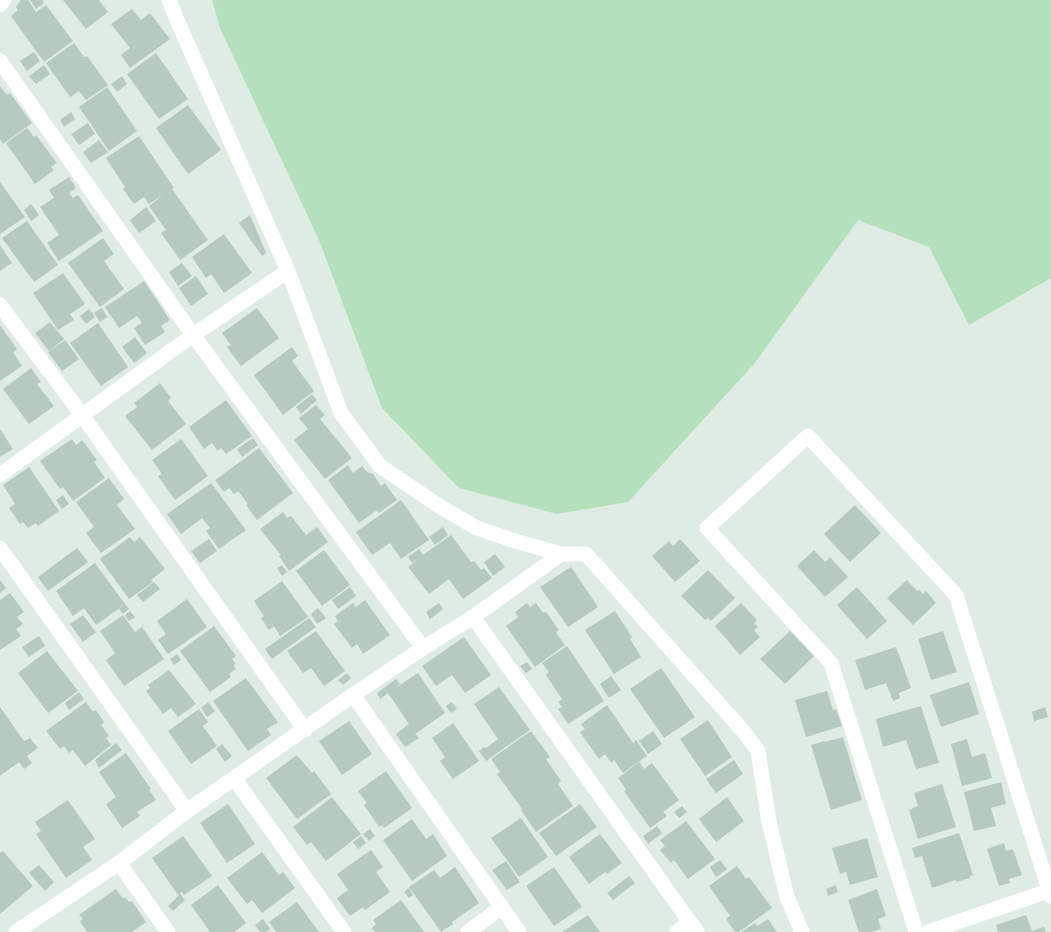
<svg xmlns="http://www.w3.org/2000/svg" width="1051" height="932" font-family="Roboto,sans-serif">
  <rect width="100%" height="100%" fill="#deece4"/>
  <path fill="#b4e0bb" d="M212,0H1051V278L969,325L929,247L858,220L754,364L628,502L557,514L459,488L382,408L319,240L220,28Z"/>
  <path fill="#b6cac0" d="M21,0H28L36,12L46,5L73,41L44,62L11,16L18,10L16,7Z
    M30,0H42L44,3L36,9Z
    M63,0H99L108,12L86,29Z
    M132,9L141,20L150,13L170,39L130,68L121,55L130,48L111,24Z
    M74,43L84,57L87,56L108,85L86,100L79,91L70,97L46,63Z
    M34,52L40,61L27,71L20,61Z
    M156,53L188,99L159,119L127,74Z
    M44,65L50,74L36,84L29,76Z
    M122,76L127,84L117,92L111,84Z
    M0,86L7,95L10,93L32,123L3,144L0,139Z
    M107,87L137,131L109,151L79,107Z
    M188,105L221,150L188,174L156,128Z
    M71,112L75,119L64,127L60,120Z
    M88,123L95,134L79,145L71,134Z
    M27,128L34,137L36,135L57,163L51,167L54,170L35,184L6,143Z
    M139,136L174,188L172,189L208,240L180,260L161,233L166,230L149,206L163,195L149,204L144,197L134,204L123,189L125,187L106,158Z
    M99,140L108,152L91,163L83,152Z
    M69,177L76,188L69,193L73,198L78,195L103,231L59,261L47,243L59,235L40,207L54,198L49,190Z
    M0,182L25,217L0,234Z
    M31,204L39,215L31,221L24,210Z
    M146,207L156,221L139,233L130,220Z
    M250,215L266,253L262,256L239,223Z
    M27,221L58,265L34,282L2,238Z
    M224,234L252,273L224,293L211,274L206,278L192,257Z
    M103,238L114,254L104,261L124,289L100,307L68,263Z
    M0,245L12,263L0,271Z
    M182,263L192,276L178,286L169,272Z
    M63,273L85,304L70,314L74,320L58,330L33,293Z
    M196,276L208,294L191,306L179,288Z
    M144,281L170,320L161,326L165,332L145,345L134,328L142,323L137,316L119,328L105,307Z
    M102,308L107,317L100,322L94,313Z
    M257,308L279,338L241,366L227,347L231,345L222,333Z
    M89,309L95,317L86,324L80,316Z
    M50,322L64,339L49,351L35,333Z
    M98,323L128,367L101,386L70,343Z
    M0,325L17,349L13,352L22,366L0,381Z
    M135,337L147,353L134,363L122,347Z
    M65,340L79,359L62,371L48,352Z
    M292,347L298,356L292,361L314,391L283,415L254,375Z
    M31,368L41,382L37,384L54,406L29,424L3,389Z
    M160,383L171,398L168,401L186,424L152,450L125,416L137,407L134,403Z
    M312,394L317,400L301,414L296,407Z
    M226,400L252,436L226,454L221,448L218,451L212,443L204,449L189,427Z
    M316,405L325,415L320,419L352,458L325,479L294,440L308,429L299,418Z
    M0,429L13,449L0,457Z
    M253,438L258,445L242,457L237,449Z
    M72,439L76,445L82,440L97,460L94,462L105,478L73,501L63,487L60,489L40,461Z
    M181,439L208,476L175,500L158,476L162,474L152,460Z
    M259,448L293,493L257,520L246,505L248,504L238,491L234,494L229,488L224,492L215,480Z
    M348,465L353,473L362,466L367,472L373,474L381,486L385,483L397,500L379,513L377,510L359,523L328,480Z
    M29,467L59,511L38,526L36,523L28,528L23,522L20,524L9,508L15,504L3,485Z
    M109,478L124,499L117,505L135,529L101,553L86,533L94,527L76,502Z
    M211,483L246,530L219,549L206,531L210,528L202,518L181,534L167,514Z
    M63,495L69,504L62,509L56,500Z
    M401,500L429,540L401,559L390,543L372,555L356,532Z
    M855,505L881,533L850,562L824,534Z
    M283,512L287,518L291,516L306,535L317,527L328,542L289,571L279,556L281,555L260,529Z
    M443,527L448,535L435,545L429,537Z
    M451,535L471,562L474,561L481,570L484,568L492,578L463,599L449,579L429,594L408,567L421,557L412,563L408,557L419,549L423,555Z
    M130,537L134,542L140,537L165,569L151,580L153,582L129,599L100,559Z
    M209,539L217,551L200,563L191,551Z
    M680,539L700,561L675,582L652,556L669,541L673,546Z
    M77,548L88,562L48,591L38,577Z
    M324,550L350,585L322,606L296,571Z
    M814,550L825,562L830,557L848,577L825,597L797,566Z
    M495,554L505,567L493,576L484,562Z
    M95,563L125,604L96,625L84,608L73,616L56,591Z
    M282,565L287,572L282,576L277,568Z
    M571,567L598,607L568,627L540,587Z
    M708,570L735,598L711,621L708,618L705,620L681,596Z
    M0,580L6,588L0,593Z
    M907,580L917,591L919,590L923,594L926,591L936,603L913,625L887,598Z
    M282,581L308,617L280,636L274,626L269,630L261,618L264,616L254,601Z
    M154,582L160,589L143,602L137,595Z
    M350,587L356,596L338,609L332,600Z
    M857,587L887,621L867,639L837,605Z
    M10,593L24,612L17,617L23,624L16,629L21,636L0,650V600Z
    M187,599L207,627L168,654L158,640L166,634L157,621Z
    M365,600L390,635L363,654L357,644L352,648L334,624L338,621L335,616L353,603L356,607Z
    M439,603L443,609L430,619L426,612Z
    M527,603L530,607L536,603L543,613L546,612L559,630L556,633L565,645L535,667L506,626L518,617L515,612Z
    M741,603L757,620L754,623L758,627L754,630L760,637L740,655L715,626Z
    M125,604L129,609L123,614L119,609Z
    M318,608L326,618L317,624L311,614Z
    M130,611L135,617L129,621L125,615Z
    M615,611L632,637L630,639L641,657L614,674L585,630Z
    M83,615L96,632L83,642L70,624Z
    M123,615L135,632L142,627L164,659L124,686L106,660L115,653L100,631Z
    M309,618L316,627L272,659L265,649Z
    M214,626L236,656L232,659L236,664L233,665L236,669L229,674L231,677L210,692L180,651Z
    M316,631L345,671L324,686L311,668L303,673L287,651Z
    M790,631L814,656L785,684L760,659Z
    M943,631L957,672L931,680L918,639Z
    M39,636L45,646L29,657L22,647Z
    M464,637L491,675L465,693L452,675L436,686L422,666Z
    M567,646L604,701L568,724L558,709L562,707L558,702L562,699L546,675L549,672L542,663Z
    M896,647L911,688L899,693L900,698L893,701L886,683L865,690L855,660Z
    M47,651L78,691L48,713L18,673Z
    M177,654L181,660L174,665L170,659Z
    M527,662L532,669L526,673L520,666Z
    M661,668L695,717L664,738L630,689Z
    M169,670L196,704L178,717L171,708L163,714L146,691L150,688L148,685Z
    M347,673L351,678L343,685L338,680Z
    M418,673L445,713L415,734L419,738L405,747L396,734L409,724L388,693L380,699L377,693L396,679L400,684L394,689Z
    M611,676L621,690L609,698L600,684Z
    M246,678L278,722L267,729L271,735L248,751L213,701Z
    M969,682L979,714L941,727L930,695Z
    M499,687L530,730L486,761L479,751L484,747L486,748L498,739L474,704Z
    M827,691L833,710L836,709L842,726L806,737L795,700Z
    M79,692L84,699L69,710L65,703Z
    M86,702L93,712L96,710L104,722L101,725L109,736L106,738L111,745L85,766L73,750L69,753L64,746L60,749L46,731Z
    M208,702L215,711L207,717L201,708Z
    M452,702L457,709L451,713L446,706Z
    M607,705L633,743L636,740L647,756L623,773L614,760L611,763L605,754L599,759L580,732L585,729L581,724Z
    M921,706L939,763L916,769L906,740L883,747L876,719Z
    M0,707L24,741L30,738L38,748L27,756L32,763L24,769L19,762L0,776Z
    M1045,707L1048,717L1034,721L1032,712Z
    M199,709L208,722L203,726L217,746L191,764L168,731Z
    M708,720L732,757L705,776L680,739Z
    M349,721L372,754L342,775L319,741Z
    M453,723L479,761L453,779L440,761L445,757L432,738Z
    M531,731L550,757L546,759L561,781L558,784L573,806L536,832L521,810L522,809L497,774L500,772L491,759Z
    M653,731L662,744L648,754L639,741Z
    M843,737L862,800L831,810L811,745L824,741L825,742Z
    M967,739L972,757L985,753L992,778L962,786L951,744Z
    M116,743L122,750L99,768L95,760Z
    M222,744L232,756L225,762L216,749Z
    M126,753L151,789L149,790L156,800L137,812L140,816L122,828L106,804L116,797L99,772Z
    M297,755L312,773L314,771L331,794L297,819L266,778Z
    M734,760L743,774L716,793L706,779Z
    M639,762L644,769L652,763L679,800L663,812L667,816L650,828L624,791L626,789L618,778Z
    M386,771L412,808L384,828L382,825L379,827L364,805L367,803L358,791Z
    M1001,782L1006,804L991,808L996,826L974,831L964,792Z
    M942,784L956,827L918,839L909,810L918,806L914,793Z
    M332,797L361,834L326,861L311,842L307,845L293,827Z
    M727,797L744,821L716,842L699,819Z
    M68,800L95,839L83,847L92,860L66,878L36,834L41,831L35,822Z
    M228,804L255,844L227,863L200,823Z
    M580,804L597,827L556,856L539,833Z
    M682,806L687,812L679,818L674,812Z
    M521,818L548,857L519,877L491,838Z
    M412,819L426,839L433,834L447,856L412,881L383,840Z
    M686,821L715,859L688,879L674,860L671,863L660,850L665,846L660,840Z
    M657,826L662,833L648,844L643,836Z
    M370,829L375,836L369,841L363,834Z
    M959,833L973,875L970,876V878L956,882V880L932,888L922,856L915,858L912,848Z
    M600,834L622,863L607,874L605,872L589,884L569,857Z
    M183,836L212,876L184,895L182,892L178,895L152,858Z
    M361,836L366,843L358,849L353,842Z
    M867,838L878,877L850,885L846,872L840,874L832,848Z
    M1004,843L1006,851L1013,849L1022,875L1009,879L1010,883L999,886L987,849Z
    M371,850L383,867L376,872L390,892L365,910L363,907L350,916L337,898L348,890L337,874Z
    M3,851L33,886L0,914V853Z
    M262,852L279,875L283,872L295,888L262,913L252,900L247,904L227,878Z
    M720,860L727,869L716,877L710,867Z
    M506,861L520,882L507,890L492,870Z
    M39,865L54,882L45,891L29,873Z
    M737,866L746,879L749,877L772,908L739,932H735L726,919L730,916L709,886Z
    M455,867L479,903L452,922L453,924L441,932L409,887L434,870L440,878Z
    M554,867L582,907L554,926L526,886Z
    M629,876L635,883L613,900L607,893Z
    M218,885L246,923L234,932H210L191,905Z
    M836,885L838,892L828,896L826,889Z
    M409,888L413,895L409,898L404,892Z
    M116,889L123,899L125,897L129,902L132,901L146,922L132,932H87L80,921L83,919L79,915Z
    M877,889L886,916L878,919L881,929L872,932H859L848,900Z
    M180,894L185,900L173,911L168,906Z
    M401,900L424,932H375L372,928L376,924L373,920Z
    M297,902L319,932H276L269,922Z
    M588,915L600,932H562Z
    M1026,915L1032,931L1044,927L1046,932H998L996,925Z
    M263,919L270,929L266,932H260L255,925Z
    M768,919L777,932H741L755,923L757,926Z"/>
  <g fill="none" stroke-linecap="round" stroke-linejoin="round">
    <path stroke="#fff" stroke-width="15" d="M169,0L177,20L288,271L341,413L380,466L439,506L477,528L515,541L561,554H586L744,732L758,751L769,822L787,897L802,932
      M0,5L4,0
      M0,61L193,335L423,648
      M0,305L82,415L305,730
      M0,475L193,335L288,271
      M0,548L187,811
      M473,617L697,932
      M353,695L519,932
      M234,778L344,932
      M119,863L168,932
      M16,932L119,863L187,811L353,695L423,648L473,617L561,554
      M468,932L502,907
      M677,932L690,923
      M916,932L831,663L707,528L808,436L956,595L1051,896
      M928,932L1051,890"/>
  </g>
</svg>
